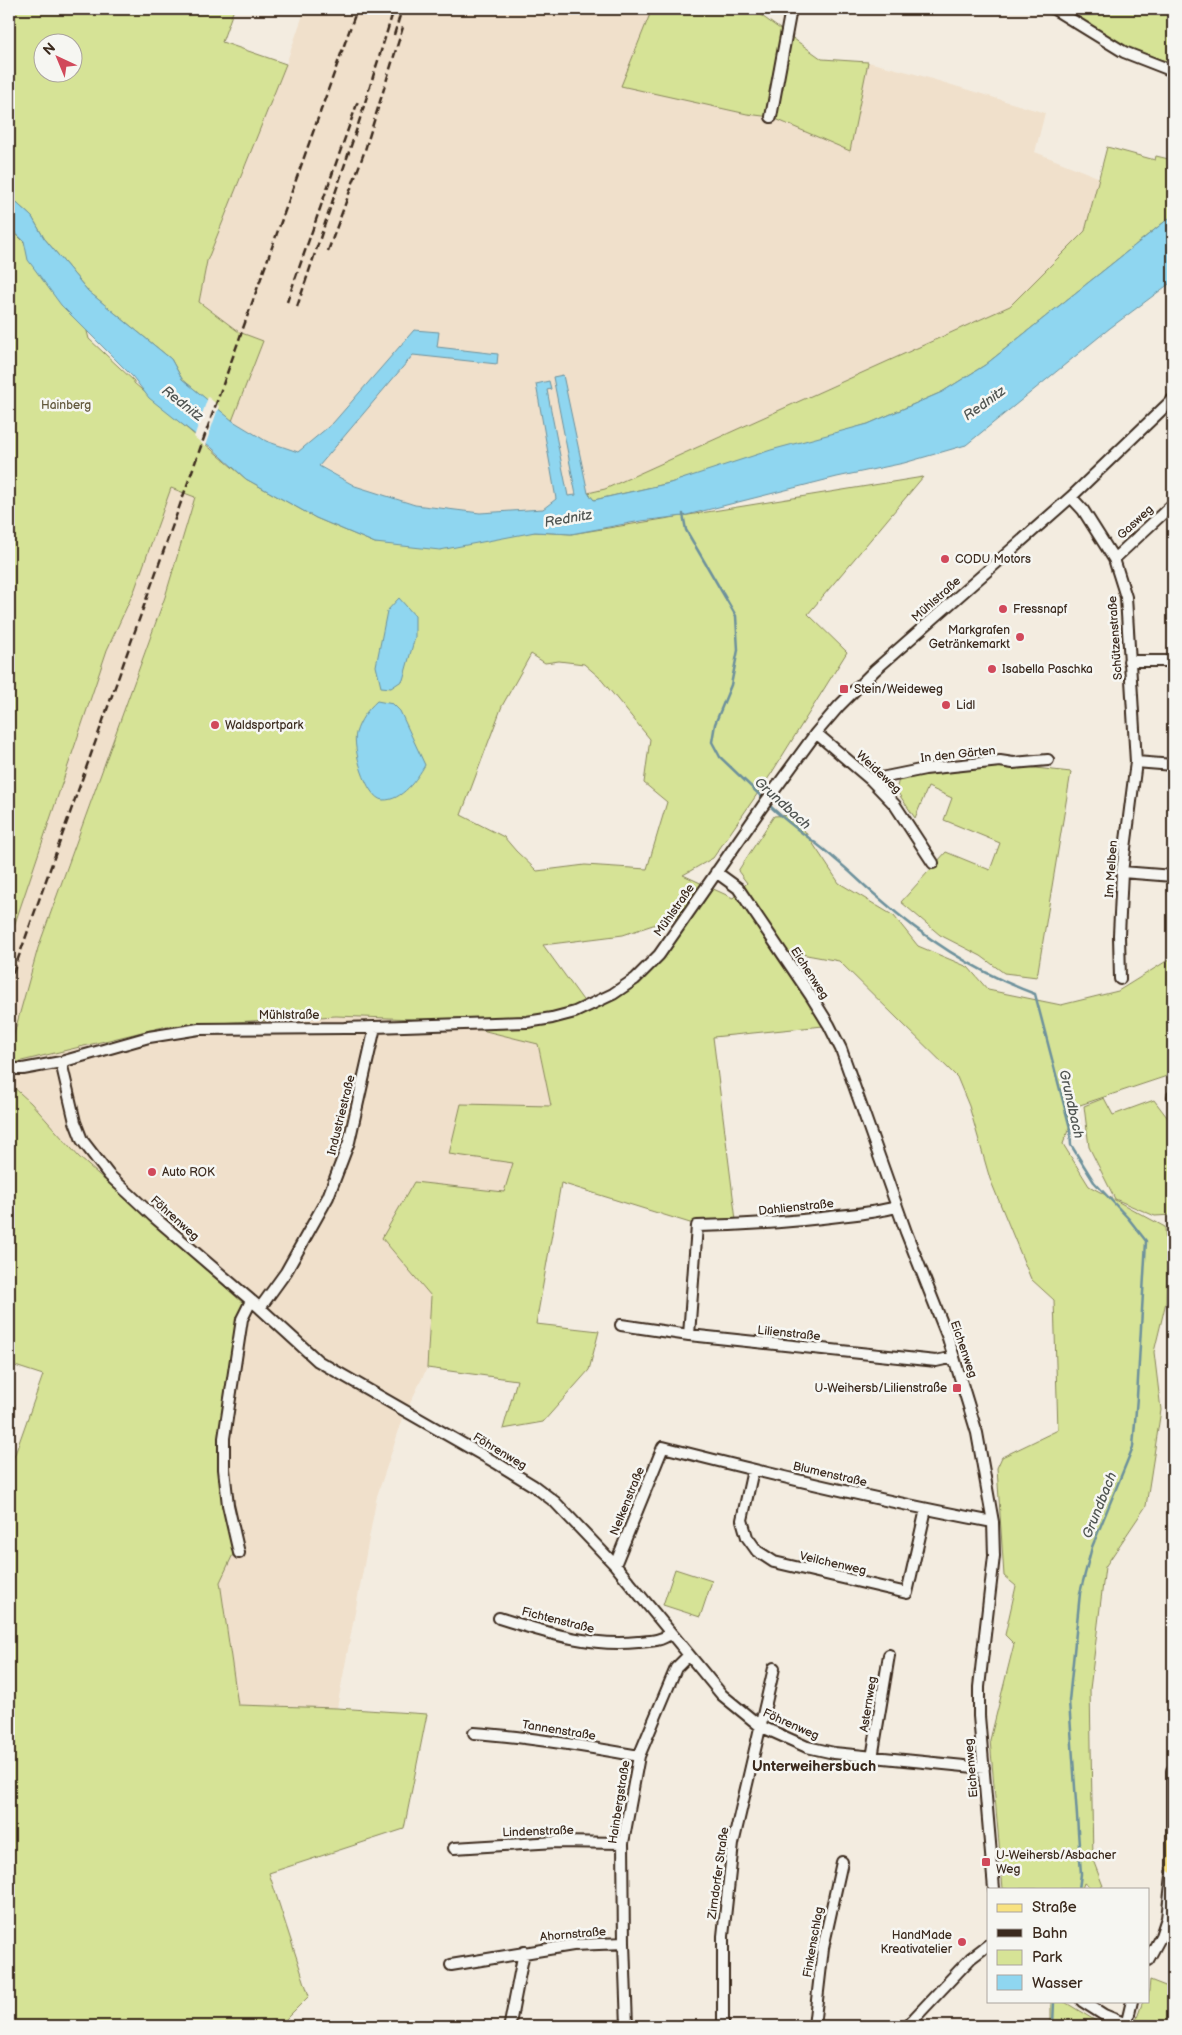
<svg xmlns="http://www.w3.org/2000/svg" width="1182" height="2035" font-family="'Balsamiq Sans',sans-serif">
  <rect width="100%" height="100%" fill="#f3ece0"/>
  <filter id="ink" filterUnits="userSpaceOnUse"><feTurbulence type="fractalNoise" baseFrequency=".02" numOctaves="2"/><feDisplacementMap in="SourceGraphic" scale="10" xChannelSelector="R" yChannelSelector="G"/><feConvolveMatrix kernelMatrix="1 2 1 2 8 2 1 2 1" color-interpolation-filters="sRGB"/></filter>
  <g filter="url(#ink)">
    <path fill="#f0e0cb" d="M305,9H652L622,86L747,114L771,117L849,150L868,62L912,73L1045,113L1035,152L1100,178L1085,231L1010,306L605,489L556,499L543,509L480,513L415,505L355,486L298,452L266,441L232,421L263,341L239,332L199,302L207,261L286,64Z
      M171,488L195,497L165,596L38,948L9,1052V941L107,650L135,589Z
      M336,1016L441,1020L538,1044L551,1106L461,1104L449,1153L514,1163L504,1192L414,1182L382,1238L431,1296L427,1368L403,1418L377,1496L337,1708L238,1705L220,1582L235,1550L219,1475L224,1409L243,1303L79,1157L31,1103L9,1083V1064L167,1026Z"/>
    <path fill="#d6e396" stroke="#88865a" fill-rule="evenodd" d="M9,9H234L222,42L286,64L207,261L199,302L239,332L263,341L232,421L182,379L171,359L88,291L44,238L32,217L9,196ZM42,42H72V72H42Z
      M652,9H752L822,59L868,62L850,151L771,117L747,114L621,86Z
      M1062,9H1173V62L1140,56Z
      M1107,147L1155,160L1156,156L1173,160V215L985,365L942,392L868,424L670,483L594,500L588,493L605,489L1010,306L1085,231Z
      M9,227L38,256L82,312L89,339L134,381V383L246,479L316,518L375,543L535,532L571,534L923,477L808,614L847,652L771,774L713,858L683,875L733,898L747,883L738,871L774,816L794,815L839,883L894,916L918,946L968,967L988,990L1061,1005L1118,991L1173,957V1074L1077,1106L1063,1144L1089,1186L1165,1227L1167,1265L1166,1302L1154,1352L1161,1410L1146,1506L1105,1567L1090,1689L1093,1860L1103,1886L1092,1889L1084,1883L1082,1889H1003L990,1740L1014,1644L1005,1635L1016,1586L1004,1576L997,1468L1002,1457L1058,1430L1054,1300L1031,1279L990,1179L969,1106L957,1077L839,961L796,953L780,957L823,1026L713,1037L736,1220L690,1223L561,1183L536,1324L599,1331L589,1370L543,1422L503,1429L517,1380L427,1368L431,1296L382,1238L414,1182L504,1192L513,1163L449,1154L461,1104L551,1106L538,1044L441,1020L336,1016L167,1026L9,1064V1052L38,948L165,597L195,497L171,488L135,589L107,650L9,941ZM531,654L545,663L559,661L584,664L599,677L650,739L644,783L667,802L647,869L585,865L537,871L516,851L504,837L461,815L502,706ZM680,916L656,956L588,1007L543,945L623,935Z
      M1008,765L1071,772L1037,977L1004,973L981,956L940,935L901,902L946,852L990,870L1000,843L944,820L952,798L928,787L915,818L896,790L899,779L948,771Z
      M9,1083L31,1103L79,1157L243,1303L224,1409L219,1475L235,1550L220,1582L238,1705L337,1708L427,1714L404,1829L269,1873L309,1996L279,2026H9V1471L43,1375L9,1364Z
      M1104,1098L1113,1115L1154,1100L1173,1125V1215L1155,1216L1115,1199L1089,1147L1084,1106Z
      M675,1569L712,1581L700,1617L663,1605Z
      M1150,1980L1173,1989V2026H1134L1143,2001H1148Z
      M1051,2001H1063L1096,2021L1097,2026H1049L1051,2025Z"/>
    <path fill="#8fd6f0" stroke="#6d919c" d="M9,196L32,217L44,238L88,291L171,359L182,379L233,421L266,441L298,452L333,423L414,330L439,332L437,347L498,354L497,364L413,355L319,466L355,486L415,505L480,513L543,509L556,499L536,384L549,381L551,389L547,390L568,496L576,495L553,377L563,375L588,493L594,500L670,483L771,450L868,424L942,392L985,365L1173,215V281L1110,328L966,445L904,463L837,477L683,516L641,521L571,534L535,532L440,550L375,543L316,518L246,479L212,448L149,398L133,377L61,305L28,260L24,241L9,227Z
      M399,598L415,616V637L403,680L391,688L381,687L376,666L387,611Z
      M377,701L393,704L400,711L425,765C417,779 402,801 383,800C366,799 352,746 356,733C360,720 367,710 377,701Z"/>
    <path fill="#f3ece0" d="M208,397L219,406L205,446L194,437Z"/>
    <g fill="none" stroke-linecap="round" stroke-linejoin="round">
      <path stroke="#6d919c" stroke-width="2.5" d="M683,514L686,530L736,616L738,650L731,685L715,724L712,742L720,757L765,800
        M768,804C789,825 814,840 836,860C851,872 864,886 879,898C924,938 978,973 1035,994L1070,1128L1071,1145L1094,1182L1128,1218L1146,1241L1137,1397L1133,1447L1092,1547L1080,1593L1069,1701L1081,1874L1079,1889
        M1053,2026L1054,2001"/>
      <g stroke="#3b2a1e" stroke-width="14">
        <path id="minor" d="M1054,9L1124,52L1173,71
          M771,117L791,9
          M1071,497L1083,510L1114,559L1126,597L1136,762L1122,872L1119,935L1120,979
          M1114,559L1173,504
          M1129,661H1173
          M816,733L871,780L895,805L933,863
          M1136,762L1173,765
          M871,780L925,769L1000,761L1013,763L1048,760
          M716,872L738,888L811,996L829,1025L841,1049L906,1232L948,1338L977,1433L993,1522L994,1556L979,1687V1716L994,1889
          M1122,872L1173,876
          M61,1062L75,1122L82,1140L109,1175L154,1217L260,1308L318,1361L498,1464L534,1486L555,1502L615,1565L722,1695L760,1726L807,1747L834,1753L984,1768
          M9,1069H23L61,1062L149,1037L199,1029L344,1028L527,1022L552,1018L575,1012L613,994L635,979L659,955L762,807L816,733L839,706L875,670L1071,497L1173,399
          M1173,1096V1097
          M260,1308L286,1272L328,1197L349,1142L375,1027
          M621,1325L689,1335L936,1361L954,1357
          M689,1335L697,1226C745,1225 792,1222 839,1216C858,1214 878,1212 896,1207
          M753,1470L742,1520L747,1537L757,1551L774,1562L907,1593L926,1509
          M239,1553L228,1505L224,1469V1438L242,1319L251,1301
          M615,1565L663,1447C772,1475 882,1501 993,1522
          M499,1618C545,1632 589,1647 638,1642C650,1641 661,1641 670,1634
          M474,1733C530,1737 584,1746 639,1756
          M872,1758L889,1655
          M454,1848L556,1842L623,1843
          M1148,1960L1161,1936L1167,1918L1173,1867
          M451,1965L573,1945L624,1943
          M1082,2001L1104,2015L1126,2024
          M510,2024L524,1952
          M627,2026L624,1943L623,1843L639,1756L676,1668L689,1655
          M723,2026V1936L733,1844L774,1668
          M814,2026L823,1948L842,1862
          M907,2026L971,1958L988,1945
          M1126,2026L1132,2001"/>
      </g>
      <g stroke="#3b2a1e" stroke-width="16">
        <path id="major" d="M1173,1867V1771"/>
      </g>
      <use href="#minor" stroke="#f6f6f2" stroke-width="10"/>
      <use href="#major" stroke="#f8e281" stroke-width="12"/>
      <path stroke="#3b2a1e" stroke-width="2.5" stroke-dasharray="8 4" stroke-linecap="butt" d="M394,35L402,9
        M328,251L365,150L403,27
        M287,302L358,101
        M297,307L358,125L394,9
        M9,984L357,9"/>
    </g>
  </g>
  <g fill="#d1495b" stroke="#f6f6f2" stroke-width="2">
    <circle cx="945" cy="559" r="5"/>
    <circle cx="1003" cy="609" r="5"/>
    <circle cx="1020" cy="637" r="5"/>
    <circle cx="992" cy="669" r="5"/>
    <rect x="839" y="684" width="10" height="10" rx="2.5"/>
    <circle cx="946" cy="705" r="5"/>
    <circle cx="215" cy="725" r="5"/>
    <circle cx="152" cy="1172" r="5"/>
    <rect x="952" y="1383" width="10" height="10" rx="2.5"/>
    <rect x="981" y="1857" width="10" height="10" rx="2.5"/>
    <circle cx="962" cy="1942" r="5"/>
  </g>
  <g text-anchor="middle" stroke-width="5" stroke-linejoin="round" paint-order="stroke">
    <g font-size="12" fill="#62583c" stroke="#f6f6f2">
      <text x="66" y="409">Hainberg</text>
    </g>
    <g font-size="12" fill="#3b2a1e" stroke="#f6f6f2">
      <text transform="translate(1135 522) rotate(-43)" y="4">Gasweg</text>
      <text transform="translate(936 599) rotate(-42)" y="4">Mühlstraße</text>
      <text transform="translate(1115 638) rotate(-94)" y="4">Schützenstraße</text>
      <text transform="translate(958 754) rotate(-6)" y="4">In den Gärten</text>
      <text transform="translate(879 772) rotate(43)" y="4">Weideweg</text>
      <text transform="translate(1111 869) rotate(-86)" y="4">Im Melben</text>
      <text transform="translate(674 910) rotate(-55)" y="4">Mühlstraße</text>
      <text transform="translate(810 973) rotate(57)" y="4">Eichenweg</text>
      <text x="289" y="1019">Mühlstraße</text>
      <text transform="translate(341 1115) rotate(-76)" y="4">Industriestraße</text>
      <text transform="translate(796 1207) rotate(-6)" y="4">Dahlienstraße</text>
      <text transform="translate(175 1218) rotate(42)" y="4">Föhrenweg</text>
      <text transform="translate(789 1333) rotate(6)" y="4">Lilienstraße</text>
      <text transform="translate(964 1349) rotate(71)" y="4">Eichenweg</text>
      <text transform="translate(500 1451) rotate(31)" y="4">Föhrenweg</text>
      <text transform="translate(830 1474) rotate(13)" y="4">Blumenstraße</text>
      <text transform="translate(627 1501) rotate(-68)" y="4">Nelkenstraße</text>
      <text transform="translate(833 1563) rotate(13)" y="4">Veilchenweg</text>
      <text transform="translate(558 1620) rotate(14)" y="4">Fichtenstraße</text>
      <text transform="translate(868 1704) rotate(-81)" y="4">Asternweg</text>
      <text transform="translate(791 1724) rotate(24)" y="4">Föhrenweg</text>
      <text transform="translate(559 1730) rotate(9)" y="4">Tannenstraße</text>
      <text transform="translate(971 1768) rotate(-95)" y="4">Eichenweg</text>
      <text transform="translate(619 1802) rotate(-81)" y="4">Hainbergstraße</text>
      <text transform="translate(538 1831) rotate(-2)" y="4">Lindenstraße</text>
      <text transform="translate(718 1873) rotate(-82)" y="4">Zirndorfer Straße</text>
      <text transform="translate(573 1934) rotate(-5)" y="4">Ahornstraße</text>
      <text transform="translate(813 1942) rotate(-80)" y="4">Finkenschlag</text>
    </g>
    <g font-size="12" fill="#3b2a1e" stroke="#f6f6f2" text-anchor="start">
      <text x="955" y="563">CODU Motors</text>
      <text x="1013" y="613">Fressnapf</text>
      <text x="1010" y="634" text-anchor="end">Markgrafen<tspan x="1010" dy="14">Getränkemarkt</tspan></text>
      <text x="1002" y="673">Isabella Paschka</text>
      <text x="854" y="693">Stein/Weideweg</text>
      <text x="956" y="709">Lidl</text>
      <text x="225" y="729">Waldsportpark</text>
      <text x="162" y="1176">Auto ROK</text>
      <text x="947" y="1392" text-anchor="end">U-Weihersb/Lilienstraße</text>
      <text x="996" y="1859">U-Weihersb/Asbacher<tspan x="996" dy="14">Weg</tspan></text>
      <text x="952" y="1939" text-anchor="end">HandMade<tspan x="952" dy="14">Kreativatelier</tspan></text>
    </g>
    <g font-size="14" font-style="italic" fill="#505552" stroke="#f6f6f2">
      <text transform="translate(183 403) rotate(38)" y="5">Rednitz</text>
      <text transform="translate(984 403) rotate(-36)" y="5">Rednitz</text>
      <text transform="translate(568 518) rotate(-10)" y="5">Rednitz</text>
      <text transform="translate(783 803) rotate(42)" y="5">Grundbach</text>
      <text transform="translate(1072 1104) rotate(77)" y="5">Grundbach</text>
      <text transform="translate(1099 1505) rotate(-68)" y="5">Grundbach</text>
    </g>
    <g font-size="15" font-weight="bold" fill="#3b2a1e" stroke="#f6f6f2">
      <text x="814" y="1771">Unterweihersbuch</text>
    </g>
  </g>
  <rect width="1182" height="2035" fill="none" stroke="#f6f6f2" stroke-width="30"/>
  <rect x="15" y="15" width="1152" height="2005" fill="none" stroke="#3b2a1e" stroke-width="2" filter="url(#ink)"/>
  <rect x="987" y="1888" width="162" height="115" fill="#f6f6f2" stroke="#aba49d"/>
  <rect x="997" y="1904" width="25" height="8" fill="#f8e281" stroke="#aba49d"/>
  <text x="1032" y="1912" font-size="15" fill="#3b2a1e">Straße</text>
  <rect x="997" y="1929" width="25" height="8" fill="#3b2a1e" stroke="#aba49d"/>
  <text x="1032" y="1938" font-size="15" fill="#3b2a1e">Bahn</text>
  <rect x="997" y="1950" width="25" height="15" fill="#d6e396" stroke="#aba49d"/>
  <text x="1032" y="1962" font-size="15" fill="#3b2a1e">Park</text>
  <rect x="997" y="1975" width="25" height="15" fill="#8fd6f0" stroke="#aba49d"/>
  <text x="1032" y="1988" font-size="15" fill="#3b2a1e">Wasser</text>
  <g transform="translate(58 58) rotate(316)"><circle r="24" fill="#f6f6f2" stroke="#aba49d"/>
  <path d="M0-4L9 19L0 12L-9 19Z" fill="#d1495b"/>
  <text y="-8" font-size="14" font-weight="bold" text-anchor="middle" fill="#3b2a1e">N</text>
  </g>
</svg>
